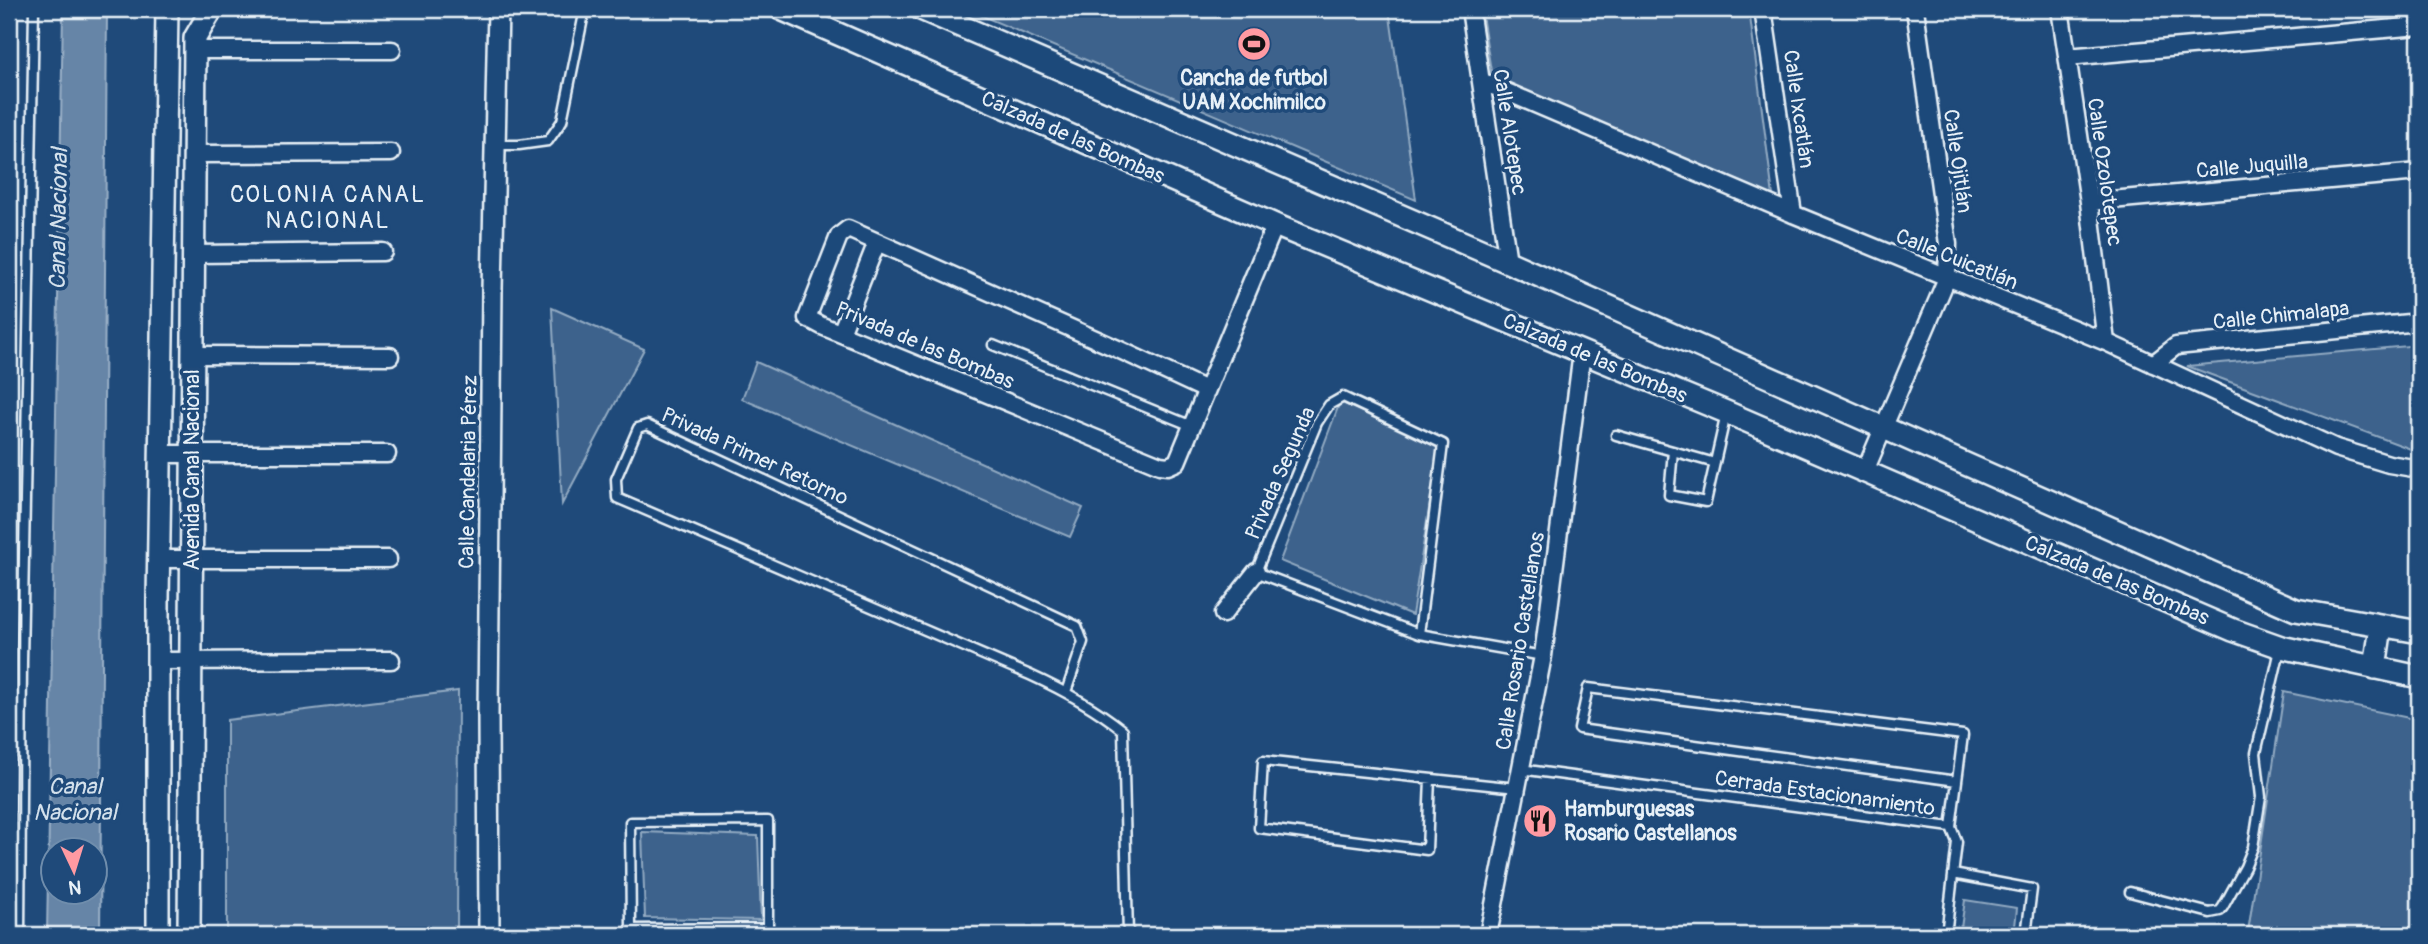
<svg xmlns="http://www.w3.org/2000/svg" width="2428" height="944" font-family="Pangolin,sans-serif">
  <rect width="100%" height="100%" fill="#1f4a7a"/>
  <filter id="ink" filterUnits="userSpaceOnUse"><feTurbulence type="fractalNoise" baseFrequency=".0143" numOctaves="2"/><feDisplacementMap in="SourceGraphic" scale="14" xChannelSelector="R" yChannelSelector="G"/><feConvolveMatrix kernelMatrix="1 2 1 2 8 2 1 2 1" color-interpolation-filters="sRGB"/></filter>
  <g filter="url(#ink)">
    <path fill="#3c628c" stroke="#92aac2" stroke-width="2" d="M966,9H1389L1416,200Z
      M1481,9H1749L1773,196L1492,77Z
      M552,308L644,349L562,504Z
      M2419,345V452L2187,366Z
      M756,362L1083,508L1070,537L742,399Z
      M1340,402L1439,446L1412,615L1280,561Z
      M458,691L457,935H227V720Z
      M2284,692L2419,720V935H2273L2248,932Z
      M642,832L758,836L761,920L645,918Z
      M1965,900L2017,908L2014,935H1960Z"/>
    <path fill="#6685a7" stroke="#9ab0c7" stroke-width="2" fill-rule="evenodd" d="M63,9H107L100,935H47ZM52,850H94V892H52Z"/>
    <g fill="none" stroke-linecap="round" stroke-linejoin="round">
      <g stroke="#e8f1f8" stroke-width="13">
        <path id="service" d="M496,145H519L548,141L562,121L585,9
          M993,345L1192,426
          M1616,435L1715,463
          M1673,451L1669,495L1706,502L1726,414
          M1419,634L1443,444L1343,397L1329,405L1317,423L1256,572L1419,634L1543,656
          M1066,692L1083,642L1077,626L647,425L638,428L616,479L617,498L1030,675C1063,690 1094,707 1123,730L1128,935
          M1520,769L1951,827L1963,735L1588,688L1579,729L1957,781
          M1430,779L1427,850L1259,828L1263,761L1517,788
          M1953,874L2032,889L2026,935
          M2130,892L2210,913L2220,911L2223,907L2245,867L2253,847L2261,797L2256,753L2280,650
          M768,928L631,929L630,822L768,821V935
          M20,935L22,662L34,9
          M1946,935L1957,842L1951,827"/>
      </g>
      <g stroke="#e8f1f8" stroke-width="21">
        <path id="minor" d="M1470,9L1508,262
          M1763,9L1793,214
          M2060,9L2089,202L2106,342
          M195,50H392
          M2067,57L2419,26
          M1481,81L1793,214L2106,342L2336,448L2389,464L2419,469
          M194,154L391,153
          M2089,202L2419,172
          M194,254L383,252
          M841,333L877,242
          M193,355L390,356
          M2153,364L2176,346L2419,322
          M1206,390L1120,350L848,229L839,236L807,318L822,326L1160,465L1168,466L1177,462L1275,225
          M160,454H387
          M1865,471L1947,278L1948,244L1915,9
          M159,559H388
          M1223,614L1256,572
          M158,661L391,660
          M1488,935L1543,656L1582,352"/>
      </g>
      <g stroke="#e8f1f8" stroke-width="24">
        <path id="tertiary" d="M489,935L488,714L492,290L498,9"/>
      </g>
      <g stroke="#e8f1f8" stroke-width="26">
        <path id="secondary" d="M781,9L1275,225L1726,412L2233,630L2281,647L2419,677
          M921,9L1508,262L2296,610L2419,632
          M2375,668L2381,626
          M158,935V600L167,9
          M189,935L195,38L212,9"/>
      </g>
      <use href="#service" stroke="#1f4a7a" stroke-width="8"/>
      <use href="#minor" stroke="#1f4a7a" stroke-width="16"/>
      <use href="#tertiary" stroke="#1f4a7a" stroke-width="19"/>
      <use href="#secondary" stroke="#1f4a7a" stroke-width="21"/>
    </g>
  </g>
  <defs>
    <g id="stadium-disc" transform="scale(1.75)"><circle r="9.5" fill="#ff9aa2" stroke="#1f4a7a"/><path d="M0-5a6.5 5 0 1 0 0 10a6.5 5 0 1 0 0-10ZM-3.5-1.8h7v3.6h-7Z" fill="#111"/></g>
    <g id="restaurant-disc" transform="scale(1.75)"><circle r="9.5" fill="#ff9aa2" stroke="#1f4a7a"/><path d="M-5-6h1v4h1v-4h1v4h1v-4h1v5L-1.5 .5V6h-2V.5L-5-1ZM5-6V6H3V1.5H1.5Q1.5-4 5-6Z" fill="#111"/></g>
  </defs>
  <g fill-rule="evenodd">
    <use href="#stadium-disc" x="1254" y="44"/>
    <use href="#restaurant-disc" x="1540" y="821"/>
  </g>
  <g text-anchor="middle" stroke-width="7" stroke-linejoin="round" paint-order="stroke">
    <g font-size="21" font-weight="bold" fill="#e8f1f8" stroke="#1f4a7a">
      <text x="1254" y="85">Cancha de futbol<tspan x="1254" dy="24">UAM Xochimilco</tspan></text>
      <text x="1564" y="816" text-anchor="start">Hamburguesas<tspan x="1564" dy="24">Rosario Castellanos</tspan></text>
    </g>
    <g font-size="21" fill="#e8f1f8" stroke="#1f4a7a">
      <text transform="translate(1799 109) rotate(82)" y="7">Calle Ixcatlán</text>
      <text transform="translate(1510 132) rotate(81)" y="7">Calle Alotepec</text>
      <text transform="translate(1073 137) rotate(24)" y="7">Calzada de las Bombas</text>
      <text transform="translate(1958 161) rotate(82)" y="7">Calle Ojitlán</text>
      <text transform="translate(2252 166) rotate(-5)" y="7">Calle Juquilla</text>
      <text transform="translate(2105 172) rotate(82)" y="7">Calle Ozolotepec</text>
      <text transform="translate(1957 259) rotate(22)" y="7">Calle Cuicatlán</text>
      <text transform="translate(2281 315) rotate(-6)" y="7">Calle Chimalapa</text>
      <text transform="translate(925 345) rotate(23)" y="7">Privada de las Bombas</text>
      <text transform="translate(1595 358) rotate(23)" y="7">Calzada de las Bombas</text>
      <text transform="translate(755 456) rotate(25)" y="7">Privada Primer Retorno</text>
      <text transform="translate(192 470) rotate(-90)" y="7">Avenida Canal Nacional</text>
      <text transform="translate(468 472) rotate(-89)" y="7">Calle Candelaria Pérez</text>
      <text transform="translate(1280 473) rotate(-66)" y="7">Privada Segunda</text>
      <text transform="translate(2117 580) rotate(23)" y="7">Calzada de las Bombas</text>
      <text transform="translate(1520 641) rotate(-81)" y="7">Calle Rosario Castellanos</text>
      <text transform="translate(1825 793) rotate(8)" y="7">Cerrada Estacionamiento</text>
    </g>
    <g font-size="23" letter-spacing="2" fill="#e8f1f8" stroke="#1f4a7a">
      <text x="328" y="202">COLONIA CANAL<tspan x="328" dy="26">NACIONAL</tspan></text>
    </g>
    <g font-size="23" font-style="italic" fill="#d4e1ec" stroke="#1f4a7a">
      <text transform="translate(58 219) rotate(-89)" y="8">Canal Nacional</text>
      <text x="75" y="794">Canal<tspan x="75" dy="26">Nacional</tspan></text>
    </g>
  </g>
  <rect width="2428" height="944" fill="none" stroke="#1f4a7a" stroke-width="35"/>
  <rect x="18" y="18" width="2393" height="909" fill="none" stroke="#e8f1f8" stroke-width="2.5" filter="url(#ink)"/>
  <g transform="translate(74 871) rotate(176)"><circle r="33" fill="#1f4a7a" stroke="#6f8dac" stroke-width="2"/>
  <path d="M0-5L12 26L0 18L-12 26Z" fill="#ff9aa2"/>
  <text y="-10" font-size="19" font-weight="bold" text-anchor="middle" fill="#e8f1f8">N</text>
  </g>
</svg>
